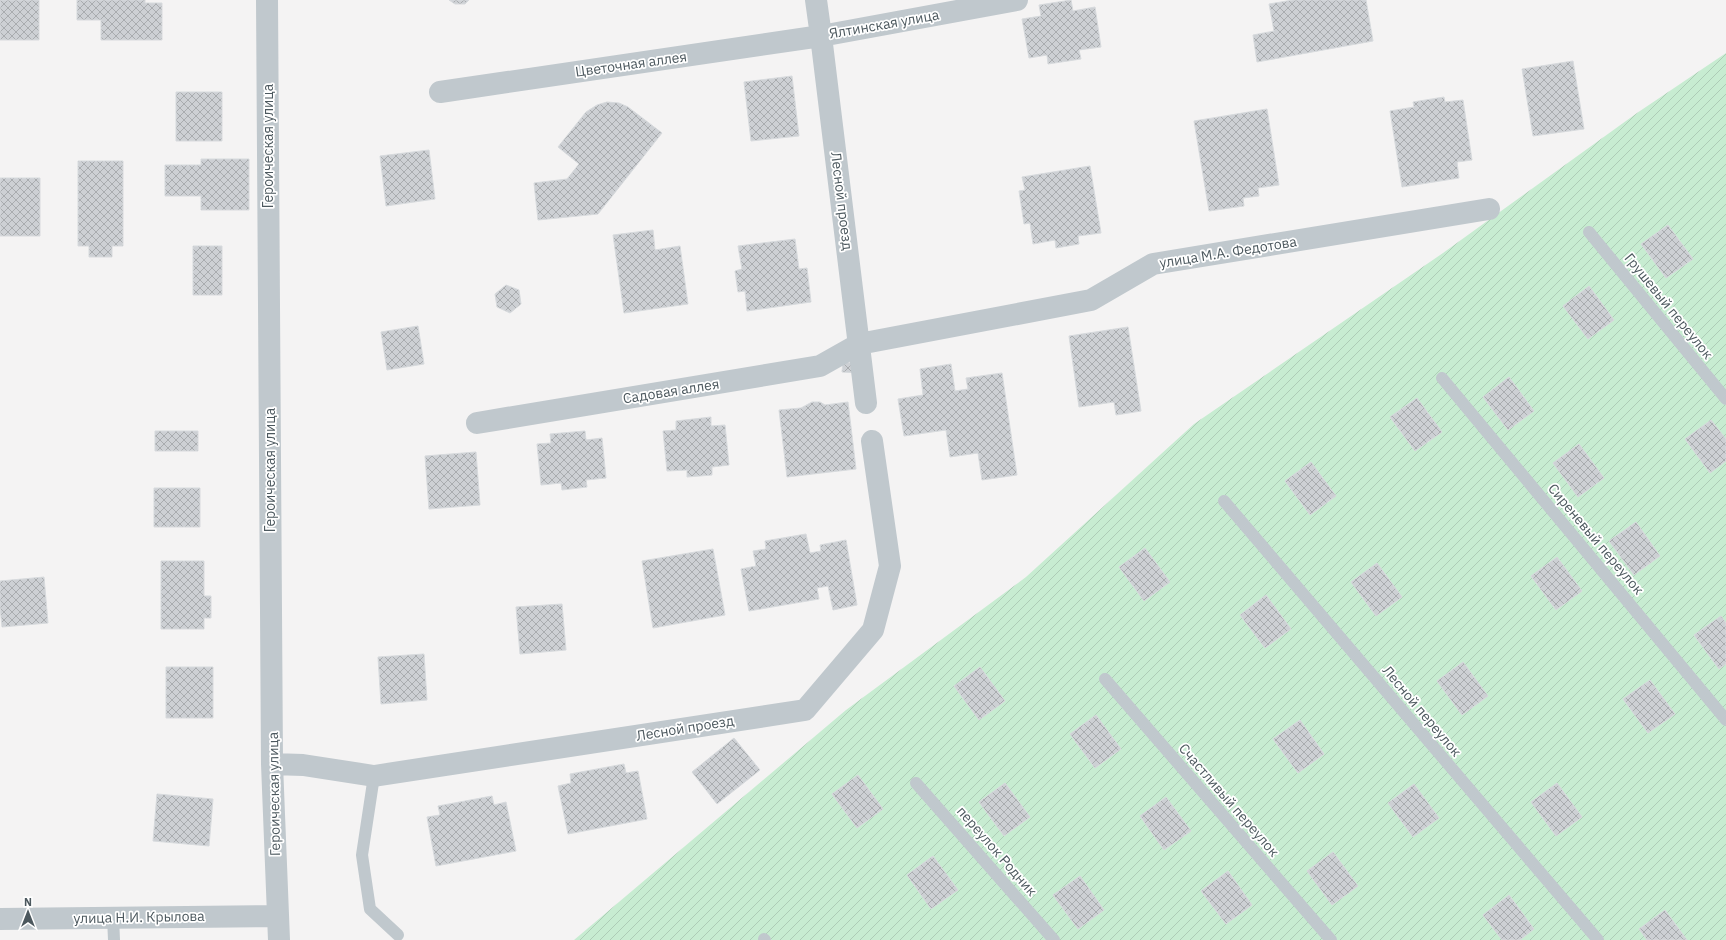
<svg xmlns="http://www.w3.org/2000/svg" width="1726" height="940" font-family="'IBM Plex Sans',sans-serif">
  <defs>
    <pattern id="garden-furrows" width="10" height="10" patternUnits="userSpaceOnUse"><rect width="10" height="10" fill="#c7ecd1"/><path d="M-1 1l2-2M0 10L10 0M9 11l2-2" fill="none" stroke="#adccb6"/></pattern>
    <pattern id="building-cross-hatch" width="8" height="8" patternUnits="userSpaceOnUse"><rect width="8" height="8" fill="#cdd0d4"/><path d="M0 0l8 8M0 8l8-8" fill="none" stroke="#a9acaf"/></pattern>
  </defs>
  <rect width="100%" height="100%" fill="#f4f3f3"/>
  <path fill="url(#garden-furrows)" d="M1726,53V940H574L846,710L1026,577L1194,424L1443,253L1637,113Z"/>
  <path fill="url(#building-cross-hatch)" stroke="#d7dadd" d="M0,0H39V40H0Z
    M77,0H145V3H162V40H101V20H77Z
    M449,0H469L465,4H455Z
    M1071,0L1073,11L1095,7L1101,47L1079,50L1081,59L1048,64L1047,55L1029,58L1022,19L1041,16L1039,5Z
    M1293,0H1366L1373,41L1257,62L1253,35L1274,31L1269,4Z
    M1573,61L1584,129L1533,136L1522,69Z
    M792,76L799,136L751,141L744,82Z
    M176,92H222V141H176Z
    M1444,97L1445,102L1463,100L1472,160L1457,162L1459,178L1402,187L1390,111L1414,107L1413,102Z
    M607,102L619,103L628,107L662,133L598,214L538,220L534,183L567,179L579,164L558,147L586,112L597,105Z
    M1267,109L1279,185L1258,188L1259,196L1243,198L1244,206L1209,211L1194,121Z
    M429,150L435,199L386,206L380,156Z
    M201,159H249V210H201V196H165V165H201Z
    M78,161H123V246H112V257H89V246H78Z
    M1090,166L1101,233L1078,236L1079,244L1056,248L1055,240L1033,244L1030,223L1024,224L1019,191L1025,190L1022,177Z
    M0,178H40V236H0Z
    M1668,225L1693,259L1666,278L1641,244Z
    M653,230L655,250L680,246L688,304L624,313L613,235Z
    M795,239L799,269L807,268L811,302L747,311L745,291L738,292L735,271L742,269L738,246Z
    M193,246H222V295H193Z
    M506,285L519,290L521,304L510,313L497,307L495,294Z
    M1589,286L1614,320L1588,339L1563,306Z
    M418,326L424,364L387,370L381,332Z
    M1128,327L1141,411L1116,415L1114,402L1079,407L1069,336Z
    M843,362L860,364L859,373L842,372Z
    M951,364L955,391L968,389L966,378L1002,373L1017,475L982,480L978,453L950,457L946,430L904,436L898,399L923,395L920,369Z
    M1509,377L1534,411L1508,430L1483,397Z
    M1417,398L1442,432L1415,451L1390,417Z
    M812,402H820L825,405L848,402L856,469L787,477L779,410L801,408Z
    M711,417V426L725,425L729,465L712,467V475L687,477V470L667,471L663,431L676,430V421Z
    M1711,420L1726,439V461L1710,473L1685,439Z
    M155,431H198V451H155Z
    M585,431L586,440L602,438L606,478L586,480L587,487L562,490L561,483L541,485L537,444L551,443L550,434Z
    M1579,444L1604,478L1578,497L1553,463Z
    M476,452L480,505L429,509L425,456Z
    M1311,462L1336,496L1310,515L1285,481Z
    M154,488H200V527H154Z
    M1636,522L1660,556L1634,575L1609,541Z
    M806,534L810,553L821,551L820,545L846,540L857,605L833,610L828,586L817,588L819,599L749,611L741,569L756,566L753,551L766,549L765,541Z
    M1145,548L1170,582L1144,601L1119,567Z
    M713,549L725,615L653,628L642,561Z
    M1557,557L1582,591L1556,610L1531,576Z
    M161,561H204V596H211V618H204V629H161Z
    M1377,563L1402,597L1376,616L1351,582Z
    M44,577L48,623L2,627L0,607V581Z
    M1266,595L1291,629L1265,648L1240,615Z
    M562,604L566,650L520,654L516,607Z
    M1721,616L1726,623V664L1719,669L1694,635Z
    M424,654L427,700L381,704L378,657Z
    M1463,662L1488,696L1462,715L1437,681Z
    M166,667H213V718H166Z
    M980,667L1005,701L979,720L954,686Z
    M1650,680L1675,714L1648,733L1623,699Z
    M1096,715L1121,749L1095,768L1070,734Z
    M1300,720L1324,754L1298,773L1273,739Z
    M734,738L760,770L717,804L692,772Z
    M624,764L626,773L638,771L647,819L568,834L558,786L571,783L570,774Z
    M858,775L883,809L857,828L832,794Z
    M1005,783L1030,817L1004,836L979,802Z
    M1557,783L1582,817L1556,836L1531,802Z
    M1414,784L1439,818L1413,837L1388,803Z
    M157,794L213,799L209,846L153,841Z
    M492,796L494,805L506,802L516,851L436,866L427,817L440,815L438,806Z
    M1166,797L1191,831L1164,850L1140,816Z
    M1333,852L1358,886L1332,905L1307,871Z
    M933,856L958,890L931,909L907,875Z
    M1228,871L1252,905L1226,924L1201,891Z
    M1080,876L1104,910L1078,929L1053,895Z
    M1509,895L1534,929L1520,940H1502L1483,915Z
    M1665,910L1687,940H1647L1639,929Z"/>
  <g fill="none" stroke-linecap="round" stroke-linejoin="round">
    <path stroke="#c0c8cd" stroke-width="12" d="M1589,232L1726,399
      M1442,378L1726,720
      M1224,501L1598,940
      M1105,679L1331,940
      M374,776L362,855L370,909L398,935
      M916,783L1054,940
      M113,917L114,940
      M764,939L765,940"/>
    <path stroke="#c0c8cd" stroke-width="22" d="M267,0L272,764L279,940
      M816,0L821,36L866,403
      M440,92L821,36L1017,0
      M477,423L820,366L859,344L1091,300L1153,264L1489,209
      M272,764L303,765L374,776L805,710L873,630L890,566L872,441
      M0,919L277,916"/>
  </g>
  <g text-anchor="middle" stroke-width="3.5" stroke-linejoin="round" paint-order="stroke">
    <g font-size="14" fill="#4c585e" stroke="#fff">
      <text transform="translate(884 24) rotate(-10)" y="5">Ялтинская улица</text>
      <text transform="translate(631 64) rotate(-8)" y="5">Цветочная аллея</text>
      <text transform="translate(268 146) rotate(-90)" y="5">Героическая улица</text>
      <text transform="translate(842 201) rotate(83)" y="5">Лесной проезд</text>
      <text transform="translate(1228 252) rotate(-9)" y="5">улица М.А. Федотова</text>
      <text transform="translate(1669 306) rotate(51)" y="5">Грушевый переулок</text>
      <text transform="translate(671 391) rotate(-9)" y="5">Садовая аллея</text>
      <text transform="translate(270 470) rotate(-90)" y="5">Героическая улица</text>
      <text transform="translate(1596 539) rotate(50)" y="5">Сиреневый переулок</text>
      <text transform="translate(1422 711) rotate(50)" y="5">Лесной переулок</text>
      <text transform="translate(685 728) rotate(-9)" y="5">Лесной проезд</text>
      <text transform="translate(274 794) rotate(-91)" y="5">Героическая улица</text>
      <text transform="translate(1229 800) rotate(49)" y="5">Счастливый переулок</text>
      <text transform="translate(997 851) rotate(49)" y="5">переулок Родник</text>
      <text transform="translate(139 917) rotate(-1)" y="5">улица Н.И. Крылова</text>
    </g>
  </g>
  <g transform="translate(28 912)" stroke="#ffffff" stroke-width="3" paint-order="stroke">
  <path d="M0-3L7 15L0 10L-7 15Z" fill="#4c585e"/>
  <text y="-6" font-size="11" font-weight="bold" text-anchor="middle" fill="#4c585e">N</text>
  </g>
</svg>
